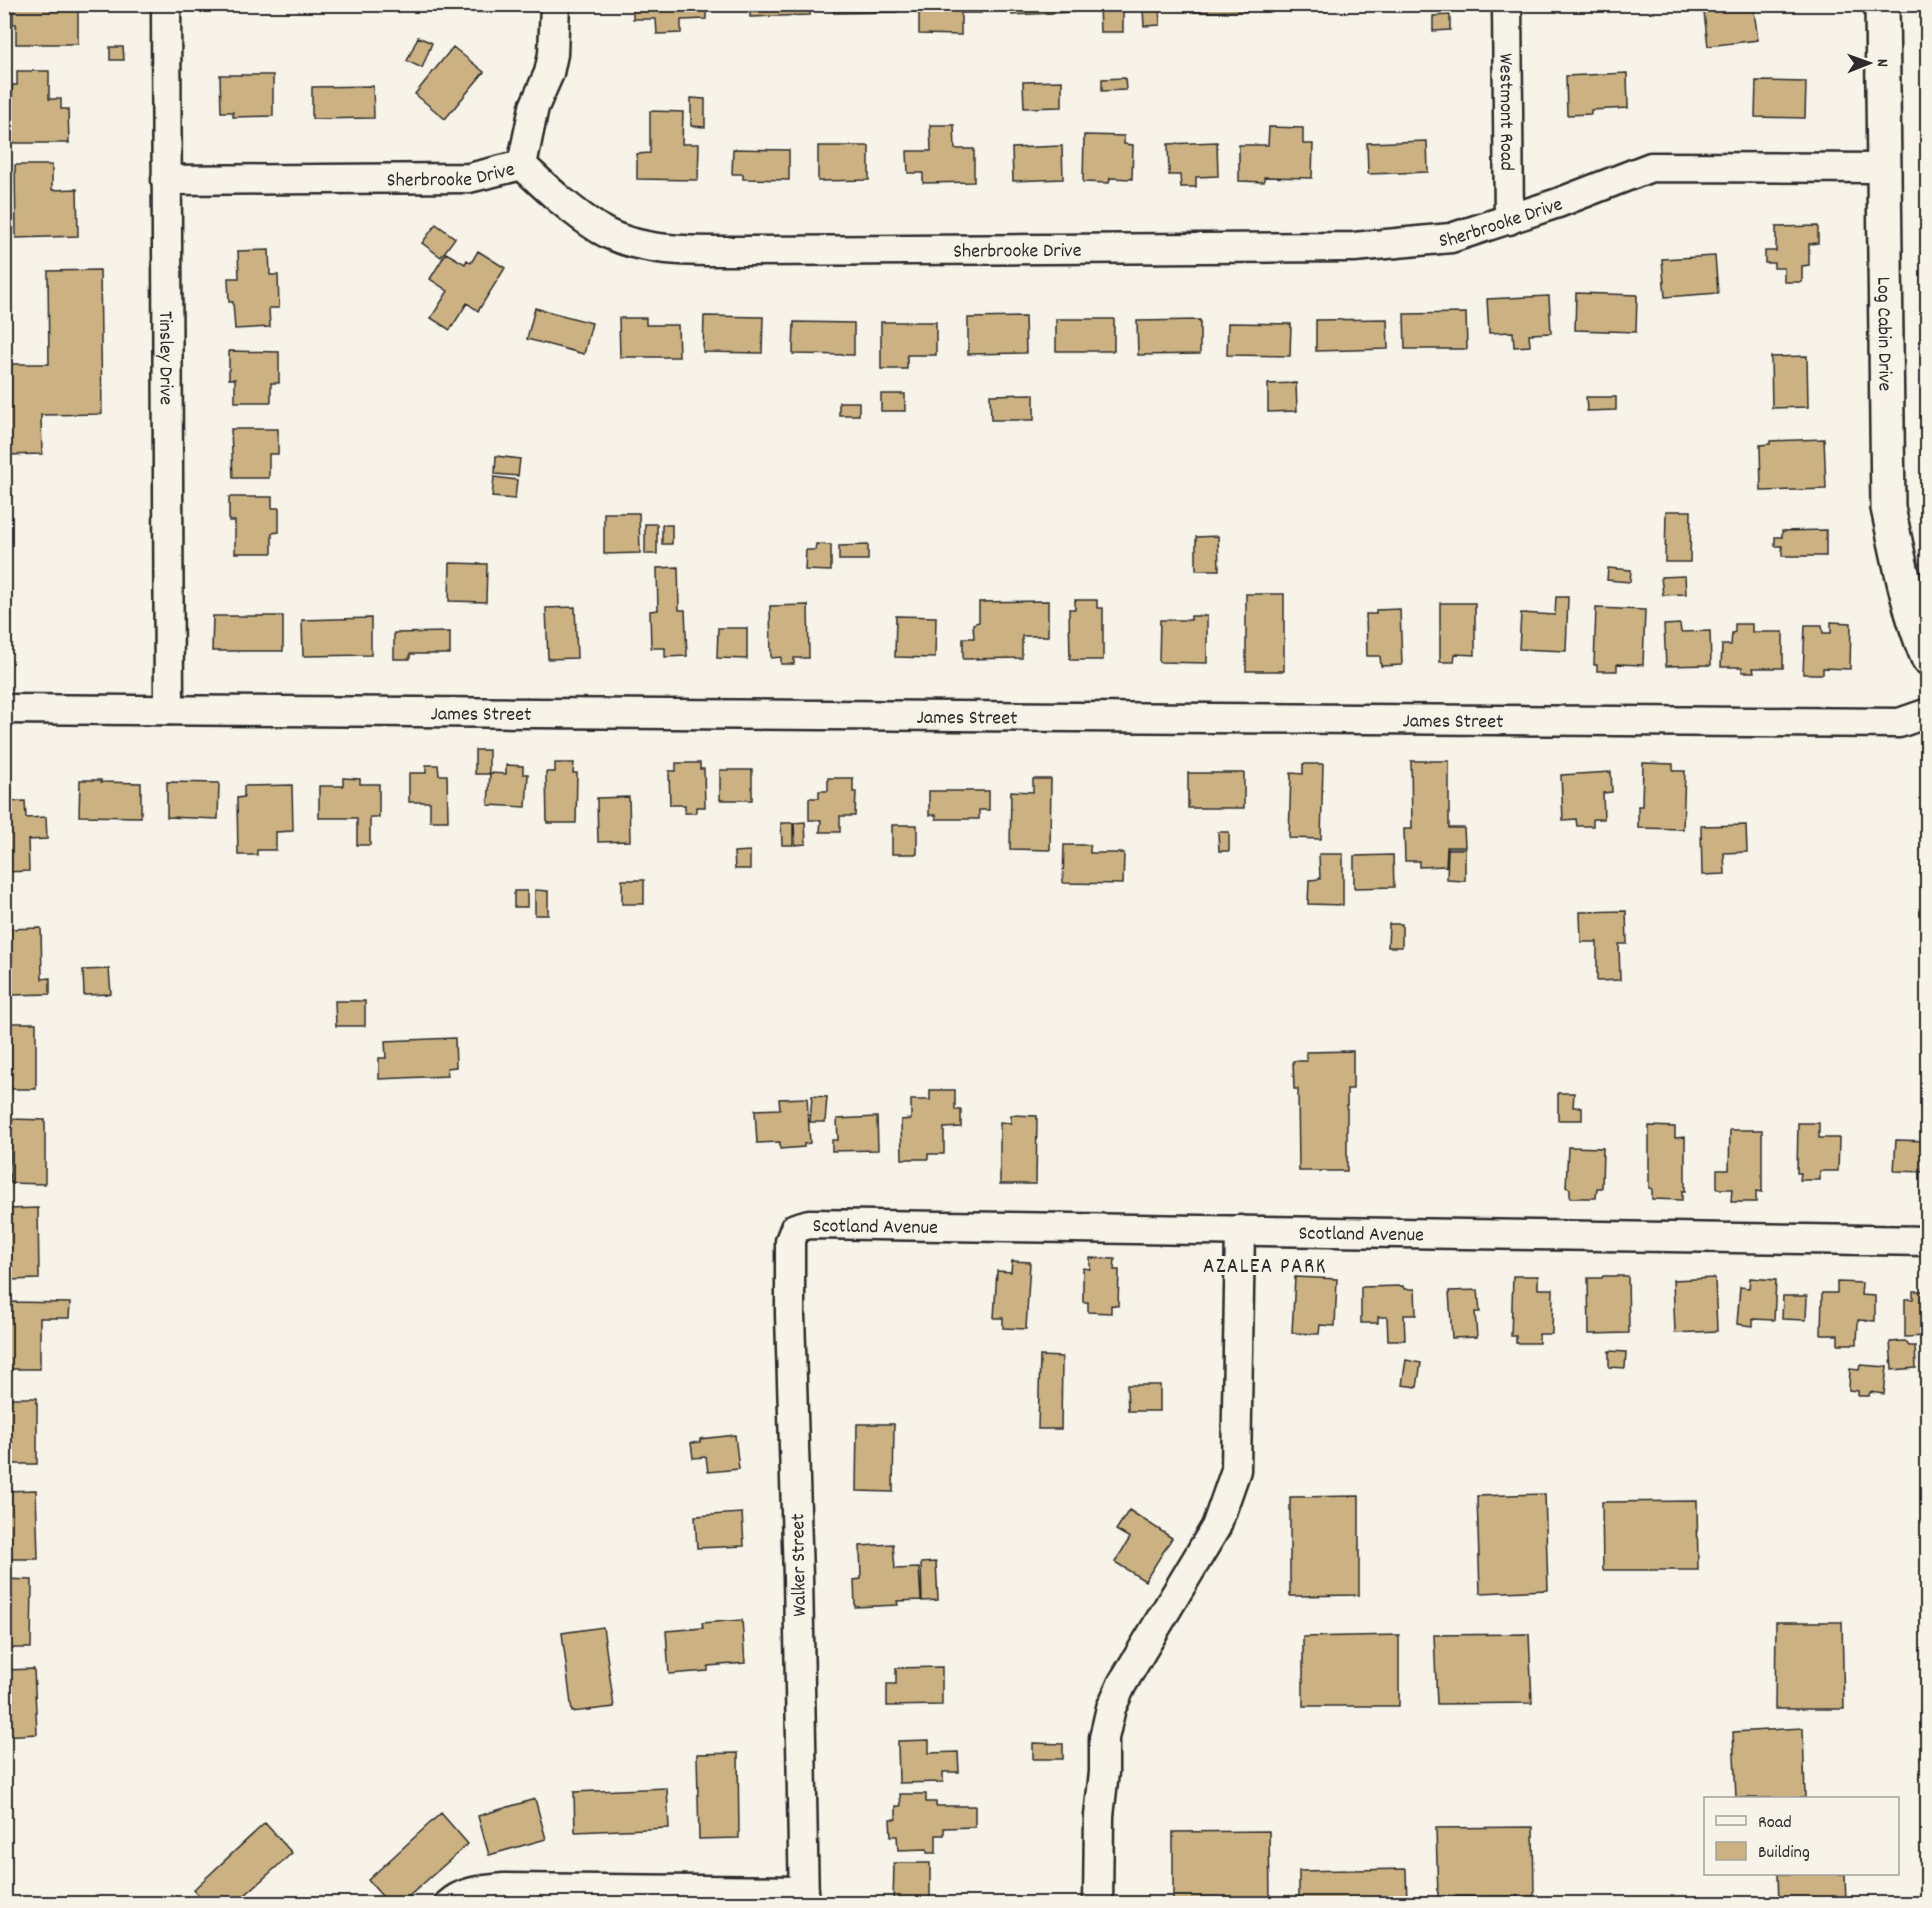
<svg xmlns="http://www.w3.org/2000/svg" width="1932" height="1908" font-family="Dekko,sans-serif">
  <rect width="100%" height="100%" fill="#f7f3e8"/>
  <filter id="ink" filterUnits="userSpaceOnUse"><feTurbulence type="fractalNoise" baseFrequency=".0167" numOctaves="2"/><feDisplacementMap in="SourceGraphic" scale="12" xChannelSelector="R" yChannelSelector="G"/><feConvolveMatrix kernelMatrix="1 2 1 2 8 2 1 2 1" color-interpolation-filters="sRGB"/></filter>
  <g filter="url(#ink)">
    <path fill="#ccb282" stroke="#2b2b2b" stroke-width="1.5" d="M13,4H70V10H78V44H16V24H13Z
      M450,4H486V12H450Z
      M633,4H706V19L681,20V33L657,34L656,19H633Z
      M750,4H810V15L750,17Z
      M834,4H897V12L834,13Z
      M919,4H981V13H961V35L919,34Z
      M1011,4H1074V12L1012,15Z
      M1099,4H1159L1160,25L1144,26L1143,9L1123,10V32H1100Z
      M1186,4H1247V11L1186,12Z
      M1272,4H1327V11L1272,9Z
      M1374,4H1436V7L1374,9Z
      M1703,4H1753L1758,40L1708,46Z
      M1450,15V30L1433,31V16Z
      M418,37L432,43L422,68L407,61Z
      M110,47H123L124,60H110Z
      M453,47L484,72L445,119L415,94Z
      M17,71H49V99H61V109H68L69,143H12V85H17Z
      M1627,73L1628,108L1591,110V114L1567,115L1566,76Z
      M220,75H273V116L233,117V112H221Z
      M1125,78L1126,90L1102,91V79Z
      M1062,81V107L1024,108L1023,82Z
      M1756,81L1806,82L1805,118L1755,117Z
      M373,86L374,118L312,119V87Z
      M691,98L705,99V127L691,126Z
      M650,111L683,112L682,144H699L698,180L637,179V154L650,153Z
      M930,125H954L955,149H974V182L923,183V173H908L907,151H931Z
      M1269,127L1303,128V144H1313L1312,178L1264,177V182L1239,181V145H1268Z
      M1084,135L1124,136V144L1133,145L1132,179L1110,178L1109,183L1083,182Z
      M1427,141L1428,172L1368,174L1367,143Z
      M1217,142L1218,176L1196,177V187H1181L1180,175H1169L1168,144Z
      M818,146H869V180L818,181Z
      M1062,146L1063,179L1013,181L1012,148Z
      M733,149L789,150V180L743,179V174H732Z
      M15,165H52V190L77,189L78,236L16,238Z
      M436,224L455,238L441,257L422,243Z
      M1818,226V243L1809,244V265L1802,266V282H1784V268H1774V263H1765V251H1776V227Z
      M269,250L270,275H278L279,308H269L270,327L235,329L233,302H229L228,278H239L238,251Z
      M478,251L505,268L478,311L467,303L450,330L431,318L448,291L430,279L446,253L465,264L467,260L471,263Z
      M1715,256L1718,293L1665,297L1662,259Z
      M100,270L102,414L41,415L42,454L6,455V364H49L48,271Z
      M1576,293L1637,295L1636,332L1575,330Z
      M1549,296L1551,333L1529,334L1530,346L1514,347L1513,332L1489,333L1487,299Z
      M535,308L592,323L584,354L527,339Z
      M1466,313L1467,349H1405L1404,314Z
      M704,316L763,317L762,353L703,352Z
      M1025,317L1026,353L968,354V318Z
      M619,318H646V325H678L679,357H620Z
      M1056,319H1114V351H1056Z
      M1387,319L1388,349L1316,351V320Z
      M1200,320V354L1138,355L1137,321Z
      M794,322L854,323V355L793,354Z
      M881,322H936V355H907V369H881Z
      M1228,323L1291,324L1290,356L1227,355Z
      M229,351L279,352V383H271V402H235V379H229Z
      M1807,356L1808,407L1772,408L1771,357Z
      M1296,383L1297,411L1268,412V384Z
      M881,394H905V411H881Z
      M1034,394V420H991L990,395Z
      M1586,397H1616V410L1587,411Z
      M839,402H859V415H839Z
      M231,429H278V454H269V478H233Z
      M1824,439L1826,489L1761,491L1760,445L1770,444V441Z
      M496,456L520,459L518,476L495,474Z
      M494,477L517,480L515,499L492,497Z
      M229,497H272V508H279V532L272,533V553H235V521H229Z
      M1666,511H1691L1690,562H1665Z
      M604,513H639L640,553L604,554Z
      M645,524H657V554H645Z
      M662,525H672V544H662Z
      M1826,530V556H1782V546H1775V537H1782V531Z
      M1218,536L1219,570H1196V537Z
      M816,544L831,545V571L805,570L806,550H815Z
      M868,545V560H839V546Z
      M450,563L487,564L486,602L449,601Z
      M678,567L679,610H685L687,656L665,657V648H651L650,611L658,610L657,568Z
      M1608,568L1631,570L1630,582L1607,580Z
      M1685,576L1686,594L1663,595L1661,577Z
      M1246,594H1284V671H1246Z
      M1556,597H1568L1566,651L1519,649L1521,613L1555,615Z
      M1075,600H1097V608H1103V660H1070L1069,609H1075Z
      M1048,601V636H1022V658L963,659V638H974L973,624L979,622V602Z
      M1440,603H1475V655L1455,654L1454,662H1440Z
      M808,605L809,658H794V664H781V657L771,658L770,606Z
      M575,607L577,658L548,659L546,608Z
      M1596,608L1645,610L1643,665L1617,664V671H1597V665H1594Z
      M1400,609L1402,665L1381,666L1380,656H1367L1366,614H1376V610Z
      M213,616H283V651H212Z
      M896,616L936,617L935,658L895,657Z
      M1191,616H1207V663L1159,662L1160,620H1191Z
      M371,618V655L303,656L302,620Z
      M1831,622L1851,623L1850,669L1823,668V674H1803L1805,625H1822L1823,633H1831Z
      M1680,624L1681,632L1710,631L1711,665L1666,666L1664,625Z
      M1735,624H1752V632H1783V668H1753L1754,672H1742V667H1721L1722,645H1731L1732,633L1735,632Z
      M718,628H747V659L717,658Z
      M450,632V654H410V659H394V633Z
      M475,750H489V774H475Z
      M1411,761H1449V828H1464L1465,847H1447L1446,866L1419,867V861H1405L1404,829H1412Z
      M555,763H574L573,773H577L576,823H547L546,772H555Z
      M676,763H700V769H704L705,807H696V813H685V805H670L669,771H676Z
      M1643,763L1673,764V771H1685L1683,829L1638,828V806H1642Z
      M1303,764H1323L1321,839L1289,838L1291,773L1303,774Z
      M426,765H438L439,775H447L448,821H430V802H409V773H426Z
      M506,765L523,766V774H528L526,807L488,805L490,773L506,774Z
      M720,770H752V800H720Z
      M1611,772L1612,792L1603,793L1604,819H1593V826H1577L1576,819L1563,820L1561,775Z
      M1188,773H1244V808H1188Z
      M343,778L360,779V784H379V817H370V845H357V818H319V786H343Z
      M828,778H853V792H856L855,816H840V832H820L821,820H809V798H819V791H828Z
      M1033,779H1051L1050,850L1010,849L1011,791L1033,792Z
      M80,780H101V782L141,783V817L79,816Z
      M167,782L219,783L218,819L167,817Z
      M292,785L293,831L276,832V850H257V855H238L237,798L244,797V786Z
      M929,791H989V810H979V819H936V815H929Z
      M629,797L630,841L598,842L597,798Z
      M25,801L26,818L46,817L47,839L28,840L29,871L4,872V802Z
      M805,822L806,844L795,845L794,823Z
      M781,823H793V845H782Z
      M892,825H917V854H892Z
      M1746,825L1747,852L1724,853L1725,874L1702,875L1701,826Z
      M1218,832H1229V851H1219Z
      M1064,845H1090V853H1124L1123,884L1063,883Z
      M1448,849H1465V881L1447,880Z
      M750,851V869H735L734,852Z
      M1319,854H1343V905L1308,904L1309,880L1320,879Z
      M1393,855L1394,887L1354,888V856Z
      M622,880H644V904H622Z
      M535,890L548,891V915H535Z
      M514,891H527V907H514Z
      M1626,911L1627,944H1619L1620,980L1597,981V942H1581L1580,912Z
      M1389,924H1402V947H1388Z
      M41,928L42,979L50,978V994L12,995V970L4,971V929Z
      M109,969L111,994L84,995L83,970Z
      M335,1001H365V1026H336Z
      M4,1023H36V1089H4Z
      M455,1038L456,1067L447,1068L448,1076L379,1079V1058H386L385,1041Z
      M1353,1051V1089H1347V1171H1299L1298,1089H1294L1293,1061H1307L1306,1052Z
      M930,1090H955V1110H961V1127L944,1128V1154H928V1159H902L901,1120L911,1119V1100H930Z
      M1558,1093H1574L1573,1107H1582V1120H1558Z
      M812,1096L827,1097L825,1122H810Z
      M807,1098L810,1143L804,1144V1147L780,1149V1142L757,1143L755,1110L780,1109L779,1099Z
      M1011,1115L1037,1116L1036,1184H1000V1122L1011,1123Z
      M877,1117L878,1150L832,1151V1140H838L837,1119Z
      M11,1119L45,1120V1184L10,1183Z
      M1798,1123H1819V1138H1839L1838,1171H1820V1180H1800L1801,1173H1797Z
      M1649,1126L1675,1127V1138L1685,1137V1191H1682V1200L1652,1199V1189L1649,1188Z
      M1730,1130H1762V1192L1756,1191V1202H1731L1732,1189H1717V1170H1729Z
      M1896,1140L1928,1141V1172L1894,1171Z
      M1568,1147L1603,1148L1602,1188H1597L1596,1198H1570V1189L1566,1187Z
      M38,1208L39,1279L9,1280L7,1209Z
      M1090,1258L1115,1259L1114,1270H1119L1118,1306L1111,1305V1313L1088,1312V1302H1083V1268L1090,1269Z
      M1012,1261L1030,1262L1026,1329L1003,1328V1318H994L997,1271L1011,1272Z
      M1513,1276H1538V1289H1553L1552,1334H1539V1343H1516V1336H1511Z
      M1603,1276H1628L1629,1333L1589,1334L1588,1278H1602Z
      M1295,1277L1337,1279L1335,1326L1320,1325L1319,1334L1292,1333Z
      M1715,1278L1717,1331L1675,1333L1673,1280Z
      M1750,1278L1776,1280L1774,1320L1753,1319V1326L1737,1324L1740,1287L1749,1288Z
      M1837,1282L1862,1283L1861,1295L1875,1296V1321L1858,1320L1857,1344H1838V1335H1821L1822,1293H1837Z
      M1403,1286L1404,1289H1415L1416,1315H1404L1405,1340H1388L1387,1317H1378V1323H1361V1287Z
      M1478,1290L1480,1312H1475L1477,1337L1452,1338L1449,1291Z
      M1913,1291H1928V1336L1905,1337V1299H1913Z
      M1783,1296H1807L1806,1320L1782,1319Z
      M6,1302L70,1303L69,1318H40V1369H4Z
      M1905,1341L1909,1346H1915L1916,1368L1892,1370L1890,1342Z
      M1609,1351L1626,1352L1625,1368L1609,1367Z
      M1040,1356L1062,1357L1061,1429H1038Z
      M1406,1360L1421,1363L1417,1387L1402,1385Z
      M1860,1365L1887,1367L1884,1394L1870,1392L1869,1396H1858V1391L1849,1390L1850,1369L1859,1370Z
      M1127,1385H1160V1411H1128Z
      M4,1398H37V1464H4Z
      M857,1424H894L893,1492L856,1491Z
      M735,1435L739,1469L708,1472L706,1457L693,1458L691,1443L700,1442V1439Z
      M36,1490L38,1559H4V1491Z
      M1545,1494L1548,1590L1480,1593L1477,1496Z
      M1359,1496V1595L1290,1596V1497Z
      M1697,1501L1698,1570H1603L1602,1502Z
      M1129,1510L1172,1538L1145,1581L1115,1562L1130,1538L1116,1530Z
      M742,1513L744,1546L697,1548L695,1516Z
      M893,1544L895,1569L919,1568L921,1600L897,1601L898,1605L855,1607L854,1580L861,1579L860,1546Z
      M936,1562L938,1600L922,1601L921,1563Z
      M4,1579L32,1580L31,1648H4Z
      M742,1620L745,1663L708,1666V1671L669,1674L666,1631L703,1628L702,1623Z
      M1776,1622H1842L1844,1709H1775Z
      M603,1627L614,1707L572,1712L562,1633Z
      M1529,1634L1532,1703L1437,1704L1434,1635Z
      M1399,1635V1706H1303V1637Z
      M1928,1661V1708H1926Z
      M942,1667V1705L887,1706V1684H896V1668Z
      M34,1669L37,1734L4,1736V1670Z
      M1803,1728L1805,1798H1736L1733,1732Z
      M929,1740V1753L958,1752L959,1772H943V1782L899,1783L898,1741Z
      M1033,1743L1063,1744V1759H1033Z
      M738,1753L739,1838L699,1839L697,1754Z
      M1927,1779H1928V1825L1926,1824Z
      M667,1788L669,1828L575,1832L574,1792Z
      M900,1794H926V1802H936V1806H975V1827L944,1828V1835H936V1853H927V1849L898,1850L897,1836H891L890,1819H896V1806H901Z
      M535,1799L546,1839L489,1855L478,1816Z
      M441,1813L468,1844L400,1904H389L368,1880Z
      M265,1823L292,1853L235,1904H206L193,1890Z
      M1533,1827L1534,1896L1438,1897L1436,1828Z
      M1269,1831L1270,1900L1173,1901V1832Z
      M894,1863H930V1904H893Z
      M1406,1869L1407,1904H1299V1871Z
      M1778,1874H1845L1846,1904H1779Z"/>
    <g fill="none" stroke-linecap="round" stroke-linejoin="round">
      <g stroke="#2b2b2b" stroke-width="33">
        <g id="street">
          <path id="s1" d="M166,4L169,710"/>
          <path id="s2" d="M1507,4L1509,220"/>
          <path id="s3" d="M522,165C547,189 572,212 601,230C642,254 702,251 747,251L1354,247L1451,238L1558,203L1651,167L1883,168"/>
          <path d="M522,165L534,107L549,73L553,54L555,4"/>
          <path id="s4" d="M166,180L469,178L522,165"/>
          <path id="s5" d="M4,709L1899,723L1928,713"/>
          <path d="M449,1904C463,1890 487,1890 505,1888L804,1891"/>
          <path id="s6" d="M804,1904L798,1577L790,1315V1241L795,1228L809,1224L1928,1241"/>
          <path d="M1098,1904L1099,1816L1104,1772V1738L1111,1708L1122,1684L1216,1527L1236,1470L1240,1230"/>
        </g>
      </g>
      <g stroke="#2b2b2b" stroke-width="38">
        <g id="secondary">
          <path id="s7" d="M1882,4L1888,508C1899,559 1908,610 1928,658"/>
        </g>
      </g>
      <use href="#street" stroke="#f7f3e8" stroke-width="28"/>
      <use href="#secondary" stroke="#f7f3e8" stroke-width="33"/>
    </g>
  </g>
  <g text-anchor="middle" stroke-width="6" stroke-linejoin="round" paint-order="stroke">
    <g font-size="20" fill="#2b2b2b" stroke="#f7f3e8">
      <text dy="7" stroke="none"><textPath href="#s2" startOffset="108">Westmont Road</textPath></text>
      <text dy="7" stroke="none"><textPath href="#s4" startOffset="285">Sherbrooke Drive</textPath></text>
      <text dy="7" stroke="none"><textPath href="#s3" startOffset="1008">Sherbrooke Drive</textPath></text>
      <text dy="7" stroke="none"><textPath href="#s3" startOffset="522">Sherbrooke Drive</textPath></text>
      <text dy="7" stroke="none"><textPath href="#s7" startOffset="330">Log Cabin Drive</textPath></text>
      <text dy="7" stroke="none"><textPath href="#s1" startOffset="354">Tinsley Drive</textPath></text>
      <text dy="7" stroke="none"><textPath href="#s5" startOffset="477">James Street</textPath></text>
      <text dy="7" stroke="none"><textPath href="#s5" startOffset="963">James Street</textPath></text>
      <text dy="7" stroke="none"><textPath href="#s5" startOffset="1449">James Street</textPath></text>
      <text dy="7" stroke="none"><textPath href="#s6" startOffset="758">Scotland Avenue</textPath></text>
      <text dy="7" stroke="none"><textPath href="#s6" startOffset="1244">Scotland Avenue</textPath></text>
      <text transform="translate(797 1565) rotate(-91)" y="7">Walker Street</text>
    </g>
    <g font-size="21" letter-spacing="1.5" fill="#2b2b2b" stroke="#f7f3e8">
      <text x="1265" y="1272">AZALEA PARK</text>
    </g>
  </g>
  <rect width="1932" height="1908" fill="none" stroke="#f7f3e8" stroke-width="24"/>
  <rect x="12" y="12" width="1908" height="1884" fill="none" stroke="#2b2b2b" stroke-width="2" filter="url(#ink)"/>
  <rect x="1704" y="1797" width="195" height="78" fill="#f7f3e8" stroke="#a5a39c" stroke-width="1.5"/>
  <rect x="1716" y="1816" width="30" height="9" fill="#f7f3e8" stroke="#a5a39c" stroke-width="1.5"/>
  <text x="1758" y="1827" font-size="18" fill="#2b2b2b">Road</text>
  <rect x="1716" y="1842" width="30" height="18" fill="#ccb282" stroke="#a5a39c" stroke-width="1.5"/>
  <text x="1758" y="1857" font-size="18" fill="#2b2b2b">Building</text>
  <g transform="translate(1869 63) rotate(89)" stroke="#f7f3e8" stroke-width="4.5" paint-order="stroke">
  <path d="M0-4.5L10 22L0 15L-10 22Z" fill="#2b2b2b"/>
  <text y="-9" font-size="16" font-weight="bold" text-anchor="middle" fill="#2b2b2b">N</text>
  </g>
</svg>
